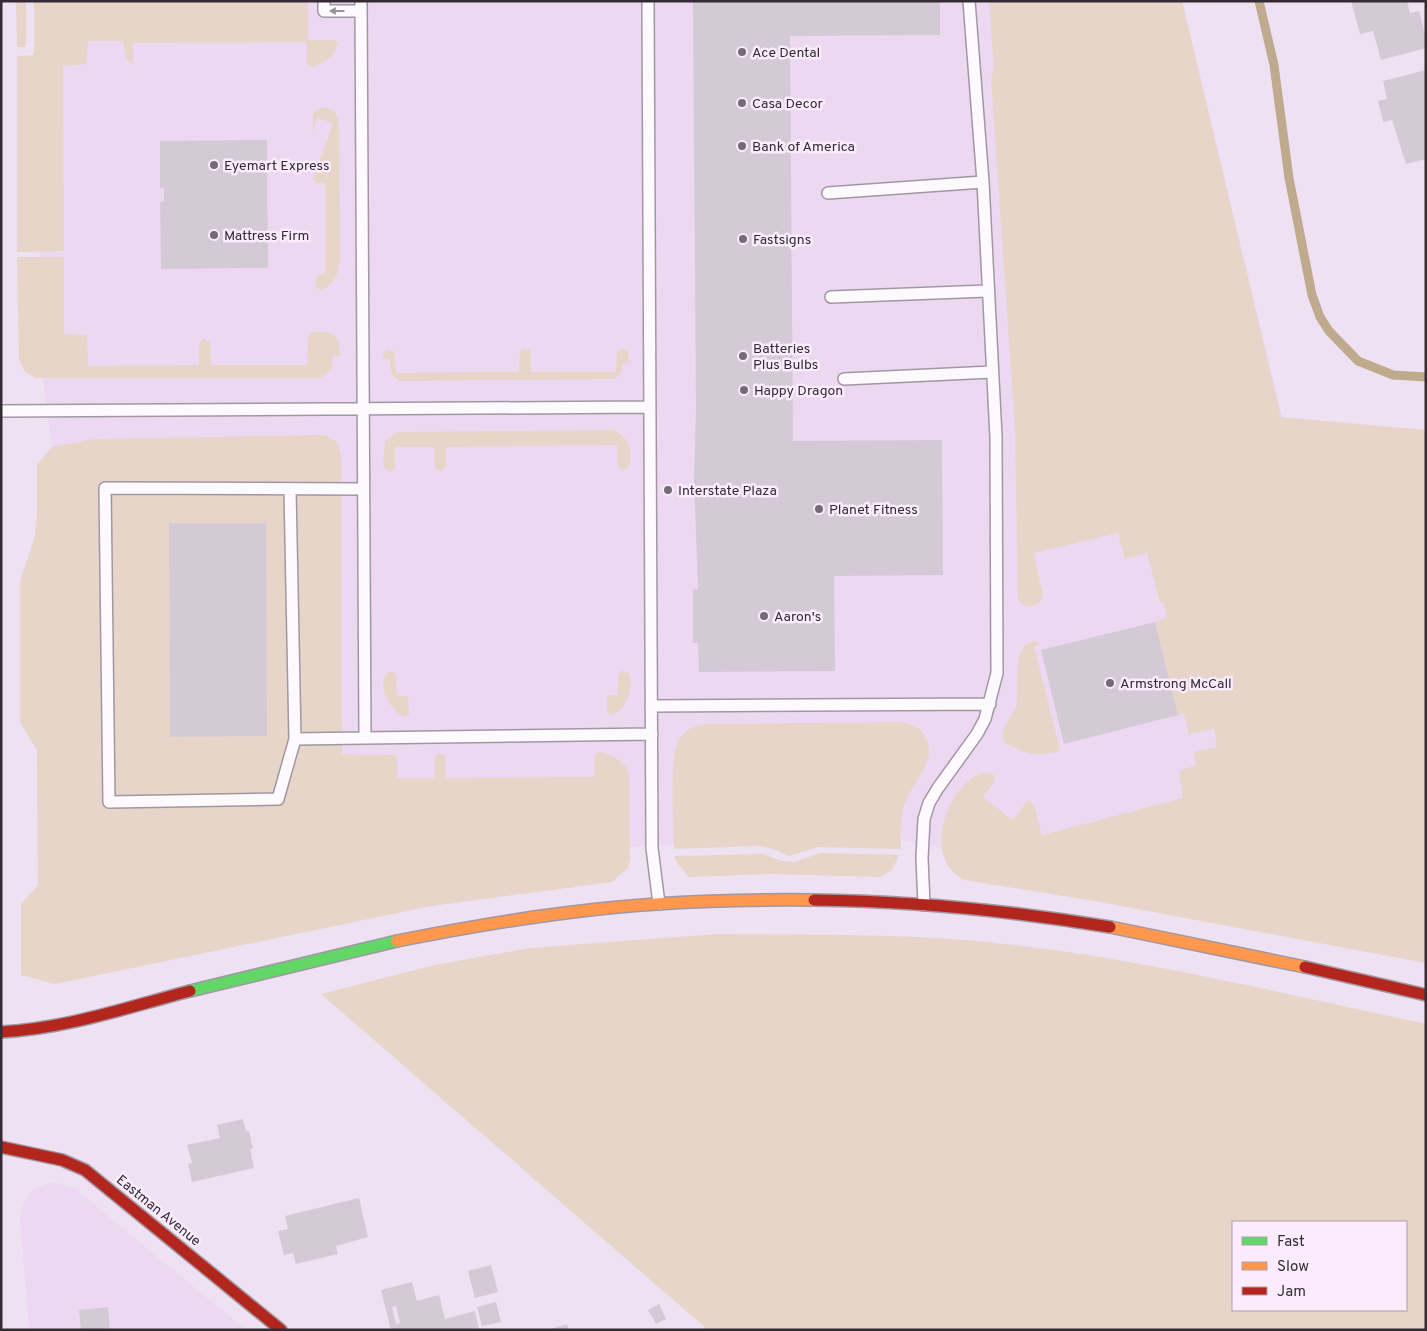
<svg xmlns="http://www.w3.org/2000/svg" width="1427" height="1331" font-family="Overpass,sans-serif">
  <rect width="100%" height="100%" fill="#eee1f1"/>
  <path fill="#edd8f2" d="M35,1H1182L1363,751L968,854L883,836L562,850L38,885L37,750L20,722V581L34,541L37,516V465L52,447L43,380Z
    M54,1182L74,1188L246,1330H29L20,1217L23,1204L29,1194L37,1187Z"/>
  <path fill="#e6d5c8" fill-rule="evenodd" d="M16,1H26V47H17Z
    M34,1H308V40H335L338,43L333,56L313,68L307,64L306,42L133,43V65L126,59L123,41H88L86,64L63,66L64,251L17,252V56L34,55Z
    M989,1H1182L1281,417L1426,430V963L1100,902L965,880C909,853 966,754 995,776V781L983,797L1013,820L1028,800L1034,805L1042,835L1183,798L1179,771L1196,765L1193,752L1217,747L1214,729L1189,734L1184,714L1178,715L1155,622L1167,618L1163,602H1160L1147,553L1125,559L1118,533L1034,553L1043,596C1039,608 1026,610 1018,600L1015,429L991,79L994,70Z
    M322,107C333,107 337,113 339,123L340,258C339,272 335,286 320,290L315,286L317,275L325,274V183H316L313,179L333,123L317,118L313,133V113Z
    M17,257H64V334L87,335L88,366L199,365V344L203,339L210,342L211,365H307L308,339L311,332C334,330 340,334 340,356H333L331,370L321,378H36L25,372L19,360Z
    M524,348L530,350L531,372H616L617,351L623,348L628,351L629,363L622,364L621,374L614,379L402,381C390,378 391,370 390,359L382,358L386,350L394,351L396,373L519,372L520,351Z
    M612,430C629,434 635,455 627,470L618,468L617,445L446,447V466L441,471L435,469L434,447H395V470L389,472L383,466L385,441L397,432Z
    M319,435H325L337,442L341,456L342,754L394,755L397,758V778H434L435,756L439,753L445,756L446,778L594,777L595,755L599,752C613,755 623,760 629,773L630,859L628,868L612,882L431,906L55,984L21,975V904L38,885L37,750L20,722V581L34,541L37,516V465L52,447L95,439Z
    M1036,641L1040,644L1034,647L1060,751C1035,757 1028,755 1005,743C997,730 1012,719 1016,707C1020,690 1010,642 1036,641Z
    M622,670L630,674C632,690 628,710 611,715L607,713V695H618V676Z
    M388,672H393L396,675L397,696H408L409,715L405,717C391,712 375,685 388,672Z
    M899,722C910,723 919,726 925,736C939,761 913,780 905,803C900,818 900,833 901,849L818,847L789,856L770,848L756,846L674,849C674,825 668,755 680,738C687,727 698,725 710,724Z
    M820,853L899,855L892,870L881,877L770,874L689,877L677,863L674,856L763,854L781,861L795,862Z
    M717,934C818,935 921,933 1022,946C1158,962 1292,996 1426,1024V1330H708L321,994L435,965L530,948ZM1233,1222H1406V1310H1233Z"/>
  <g fill="none" stroke-linecap="round" stroke-linejoin="round">
    <path stroke="#bfaa8e" stroke-width="9" d="M1259,1L1274,65L1289,178L1312,295L1320,317L1329,331L1358,361L1393,375L1426,377"/>
  </g>
  <path fill="#d4cad6" fill-rule="evenodd" d="M690,1H940V35L790,36L793,441L942,440L943,575L834,576L835,671L699,672L698,643H693V590L698,589L694,480L696,408L693,3Z
    M1351,1H1407L1410,13L1419,11L1426,38V48L1381,60L1373,31L1360,34Z
    M1426,70V159L1406,164L1392,120L1383,122L1378,101L1387,99L1383,81Z
    M267,140L268,268L161,269L160,202L164,201V188H160V141Z
    M169,523H266L267,736L170,737Z
    M1155,622L1178,715L1064,744L1041,650Z
    M243,1119L246,1131H249L253,1148L250,1149L254,1168L192,1182L188,1164L192,1163L187,1145L220,1138L217,1125Z
    M359,1198L368,1237L336,1246L338,1254L296,1264L293,1253L284,1255L278,1231L288,1229L285,1216Z
    M491,1265L498,1292L475,1298L468,1271Z
    M412,1282L417,1301L439,1295L445,1319L475,1311L479,1330H391L381,1290ZM396,1306L400,1323L396,1324L392,1307Z
    M496,1302L501,1322L482,1326L477,1307Z
    M659,1304L666,1319L656,1324L648,1310Z
    M108,1307L110,1330H81L79,1310Z
    M567,1324L569,1330H551V1329Z"/>
  <g fill="none" stroke-linecap="round" stroke-linejoin="round">
    <g stroke="#a197a3" stroke-width="14">
      <path id="lane" d="M324,1V11H361
        M361,1L365,738L652,734
        M648,1L652,848L659,904
        M828,193L983,182
        M831,297L987,291
        M844,379L992,372
        M1,411L650,407
        M290,489L295,739
        M363,489L105,488L109,802L278,799L295,739L365,738
        M651,706L990,704
        M924,905L922,858L924,819L929,803L938,788L977,734L985,719L997,673L996,437L983,182L969,1"/>
    </g>
    <g stroke="#a197a3" stroke-width="14">
      <path id="fast" d="M190,991L397,941"/>
    </g>
    <g stroke="#a197a3" stroke-width="14">
      <path id="slow" d="M1110,927L1305,967
        M397,941C453,930 508,920 565,913C647,902 731,899 814,900"/>
    </g>
    <g stroke="#a197a3" stroke-width="14">
      <path id="jam" d="M814,900C914,901 1012,911 1110,927
        M1305,967L1426,995
        M1,1032C65,1029 128,1007 190,991
        M1,1147L62,1160L85,1170L281,1330"/>
    </g>
    <use href="#lane" stroke="#fcfafd" stroke-width="11"/>
    <use href="#fast" stroke="#63d668" stroke-width="11"/>
    <use href="#slow" stroke="#ff974d" stroke-width="11"/>
    <use href="#jam" stroke="#b3261e" stroke-width="11"/>
  </g>
  <defs><path id="oneway-solid" d="M-6-.8H1V-3.2L6.5 0L1 3.2V.8H-6Z" transform="scale(1.25)"/></defs>
  <use fill="#989299" href="#oneway-solid" transform="translate(337 11) rotate(180)"/>
  <g fill="#756b77" stroke="#faecfd" stroke-width="2">
    <circle cx="742" cy="52" r="5"/>
    <circle cx="742" cy="103" r="5"/>
    <circle cx="742" cy="146" r="5"/>
    <circle cx="214" cy="165" r="5"/>
    <circle cx="214" cy="235" r="5"/>
    <circle cx="743" cy="239" r="5"/>
    <circle cx="743" cy="356" r="5"/>
    <circle cx="744" cy="390" r="5"/>
    <circle cx="668" cy="490" r="5"/>
    <circle cx="819" cy="509" r="5"/>
    <circle cx="764" cy="616" r="5"/>
    <circle cx="1110" cy="683" r="5"/>
  </g>
  <g text-anchor="middle" stroke-width="5" stroke-linejoin="round" paint-order="stroke">
    <g font-size="14" fill="#342b35" stroke="#faecfd" text-anchor="start">
      <text x="752" y="57">Ace Dental</text>
      <text x="752" y="108">Casa Decor</text>
      <text x="752" y="151">Bank of America</text>
      <text x="224" y="170">Eyemart Express</text>
      <text x="224" y="240">Mattress Firm</text>
      <text x="753" y="244">Fastsigns</text>
      <text x="753" y="353">Batteries<tspan x="753" dy="16">Plus Bulbs</tspan></text>
      <text x="754" y="395">Happy Dragon</text>
      <text x="678" y="495">Interstate Plaza</text>
      <text x="829" y="514">Planet Fitness</text>
      <text x="774" y="621">Aaron's</text>
      <text x="1120" y="688">Armstrong McCall</text>
    </g>
    <g font-size="14" fill="#342b35" stroke="#faecfd">
      <text transform="translate(159 1210) rotate(39)" y="5">Eastman Avenue</text>
    </g>
  </g>
  <rect width="1427" height="1331" fill="none" stroke="#342b35" stroke-width="5"/>
  <rect x="1232" y="1221" width="175" height="90" fill="#faecfd" stroke="#ab9fad"/>
  <rect x="1242" y="1237" width="25" height="8" fill="#63d668" stroke="#ab9fad"/>
  <text x="1277" y="1246" font-size="15" fill="#342b35">Fast</text>
  <rect x="1242" y="1262" width="25" height="8" fill="#ff974d" stroke="#ab9fad"/>
  <text x="1277" y="1271" font-size="15" fill="#342b35">Slow</text>
  <rect x="1242" y="1287" width="25" height="8" fill="#b3261e" stroke="#ab9fad"/>
  <text x="1277" y="1296" font-size="15" fill="#342b35">Jam</text>
</svg>
